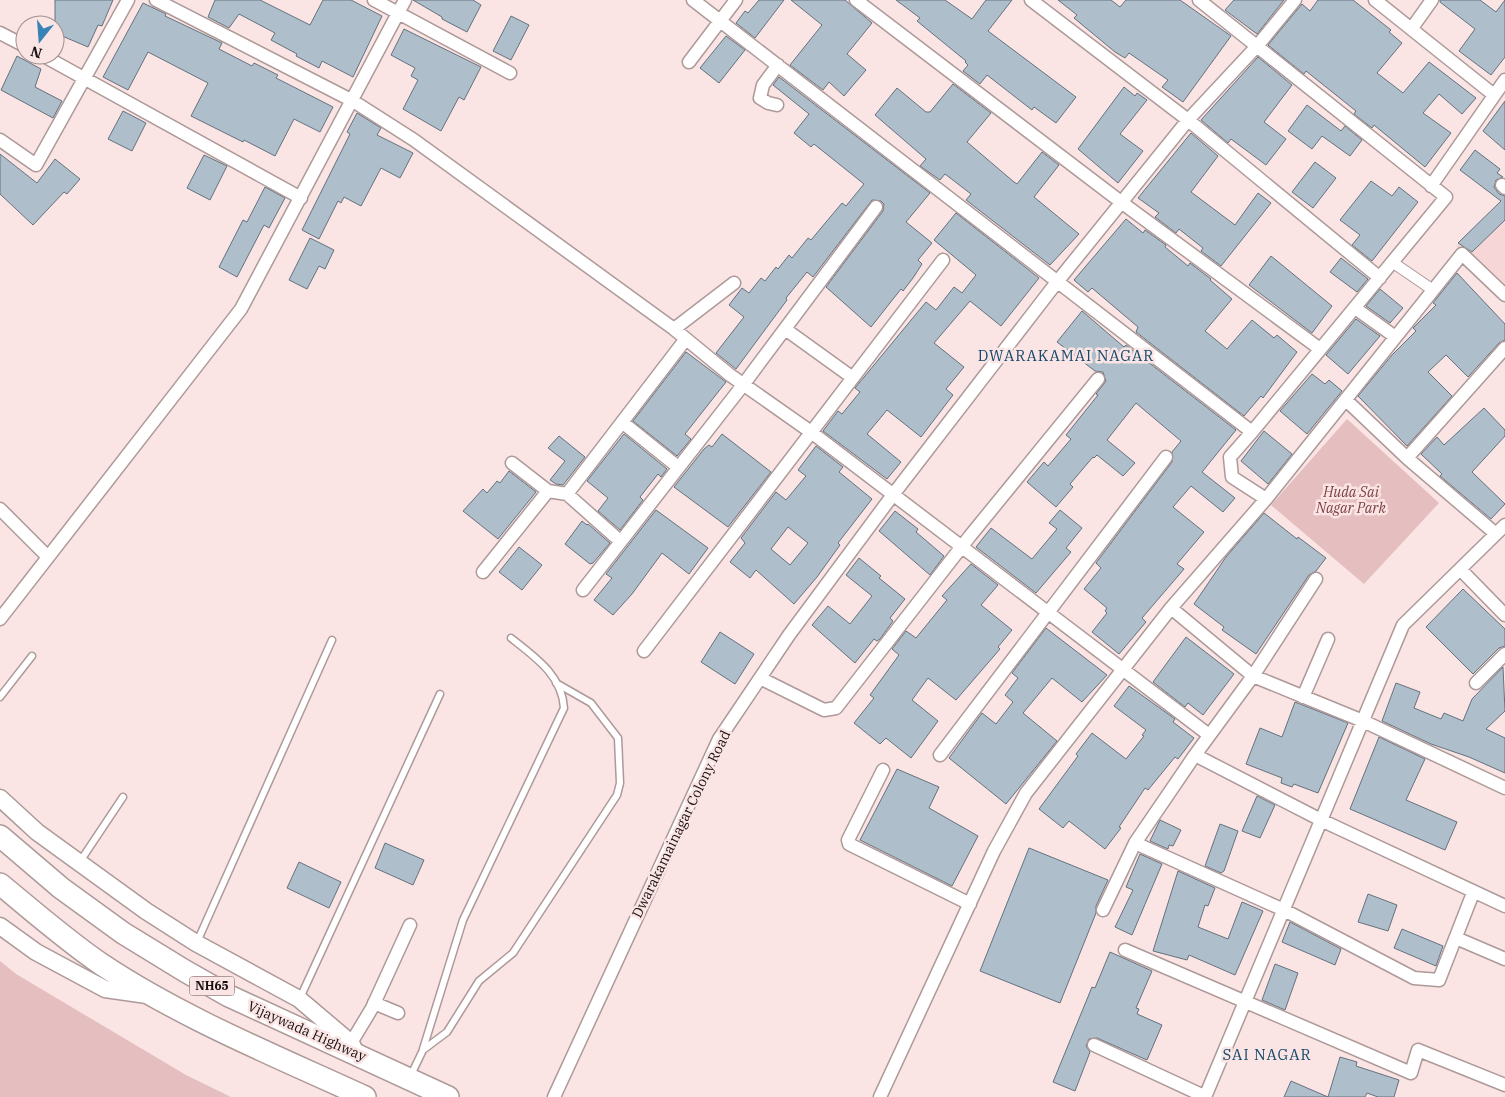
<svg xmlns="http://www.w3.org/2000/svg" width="1505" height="1097" font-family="'IBM Plex Serif',serif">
  <rect width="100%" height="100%" fill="#fbe4e4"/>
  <path fill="#f6d6d7" d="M1503,199L1505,202V289L1456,246Z"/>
  <path fill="#e5bebf" d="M1347,419L1439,503L1364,584L1271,505Z
    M0,961L16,974L186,1075L231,1097H0Z"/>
  <path fill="#afbecb" stroke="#64727e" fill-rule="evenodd" d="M55,0H113L102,26L98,25L88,47L55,33Z
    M215,0H260L310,25L323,0H351L382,16L353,77L322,61L319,68L296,56L297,54L271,40L275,33L239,14L229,28L208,17Z
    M413,0H473L481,5L467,32L442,19V17Z
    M759,0H784L755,38L736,23L745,11L748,13Z
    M791,0H845L872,23L847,54L866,70L844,96L829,82L823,90L790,65L822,25Z
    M896,0H945L972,19L986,0H1012L988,31L1076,97L1056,123L1034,107L1032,110L987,75L980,84L963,71L968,65L965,62L966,61L917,21L920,18Z
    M1058,0H1111L1120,7L1126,0H1180L1231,36L1183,102L1162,87L1168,80L1129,53L1125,58L1115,52L1074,18L1077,15Z
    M1234,0H1284L1257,34L1225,10Z
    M1318,0H1353L1391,30L1389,32L1402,43L1377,73L1403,93L1429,62L1476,98L1462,114L1439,94L1423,113L1451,133L1425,167L1374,125L1372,128L1354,114L1356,111L1306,71L1304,74L1268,45L1302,4L1310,11Z
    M1440,0H1480L1496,12L1505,0V57L1491,75L1459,51L1475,29L1440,2Z
    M143,3L166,14L165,16L222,43L219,49L252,66L254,63L278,75L276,78L333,107L320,132L294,119L275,156L244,140L243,142L191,116L208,83L148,52L128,90L103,77Z
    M511,16L529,25L511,60L493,51Z
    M404,29L481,67L464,100L459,97L441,131L403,109L418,80L411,76L415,68L391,55Z
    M726,36L745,50L719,83L700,68Z
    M17,56L41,69L35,87L62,101L53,118L1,90Z
    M1258,57L1292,85L1264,122L1286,139L1266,165L1231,139L1228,143L1201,120Z
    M779,77L930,193L906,222L932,243L918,260L922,264L913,278L903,291L901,289L871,327L826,287L883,211L884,204L881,201L872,200L813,277L807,272L786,298L787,300L736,369L716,353L744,317L729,305L742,288L749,293L761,278L765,281L776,267L778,269L789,255L792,258L808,238L811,240L842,203L846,206L864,184L814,144L811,147L794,133L809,114L773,85Z
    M953,84L991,113L967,142L1014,182L1017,184L1042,152L1059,165L1034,197L1079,234L1050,265L966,200L971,194L945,174L940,180L920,166L926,159L875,115L897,88L926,112H930Z
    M1124,87L1135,96L1137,93L1147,100L1120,134L1143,151L1118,183L1078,149Z
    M1505,101V150L1483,131Z
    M1307,105L1341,131L1345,126L1362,140L1350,156L1322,136L1312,149L1288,131Z
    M123,111L146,123L132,151L108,139Z
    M357,113L381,128L377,135L413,153L400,178L381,168L361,206L344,197L341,203L338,201L319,239L302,230L350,134L347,132Z
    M1191,133L1218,156L1191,192L1235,225L1258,193L1271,203L1221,266L1201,251L1203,248L1179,229L1176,233L1155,217L1159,213L1138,198Z
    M1475,150L1500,169L1497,173L1503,177L1496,180L1494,187L1499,194L1505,196V220L1472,252L1458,243L1501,201L1460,170Z
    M0,154L37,183L55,159L80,179L67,194L64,192L33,225L0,194Z
    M204,155L227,166L210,200L187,188Z
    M1315,162L1336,178L1313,208L1292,192Z
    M1371,181L1392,196L1399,187L1418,202L1372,261L1352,245L1360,235L1340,220Z
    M265,187L285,198L269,228L264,225L237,277L219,267L243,220L247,222Z
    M956,213L1039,278L1001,326L970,301L934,343L964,367L946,389L953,395L921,437L887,410L867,434L901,462L887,479L823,431L838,411L842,414L860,392L855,388L926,302L936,310L954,287L962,293L976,275L934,240Z
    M1126,219L1143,233L1145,230L1166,245L1165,247L1188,266L1190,263L1211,279L1210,280L1232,299L1205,331L1227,349L1252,320L1274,338L1277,335L1297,352L1263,398L1261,396L1244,416L1136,332L1138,327L1092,288L1088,292L1074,280Z
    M310,238L334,250L325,269L319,266L307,289L289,280Z
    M1271,256L1332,306L1312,333L1249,285Z
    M1341,258L1368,279L1357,292L1330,272Z
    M1457,273L1505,324V340L1499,343L1468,377L1446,355L1428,372L1452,396L1407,446L1358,396L1392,355L1416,331L1413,328L1436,305L1433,303Z
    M1380,289L1403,308L1390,323L1366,306Z
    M1082,311L1124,347L1126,345L1236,430L1202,472L1235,498L1223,512L1191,486L1173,507L1204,532L1177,564L1184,569L1142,618L1146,622L1119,654L1092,632L1107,613L1105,611L1107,608L1084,589L1101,568L1096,563L1172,462V452L1181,441L1136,403L1107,440L1135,463L1123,476L1097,455L1094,458L1093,457L1070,484L1073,487L1056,507L1027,482L1044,462L1048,466L1071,439L1066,435L1098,395L1096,394L1106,381L1103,372L1095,371L1057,342Z
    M1356,319L1380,336L1348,374L1326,355Z
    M686,352L726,382L685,434L691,439L677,456L633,421Z
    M1312,374L1325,384L1329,380L1342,391L1307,434L1280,411Z
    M1484,408L1505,430V436L1472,472L1505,504L1491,519L1440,476L1442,474L1421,454L1437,437L1444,445Z
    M1264,431L1292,454L1268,484L1241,461Z
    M624,434L667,469L661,477L658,474L640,497L643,500L620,530L598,511L608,498L587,481Z
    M722,434L771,472L728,527L674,487L704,449L709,445L712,447Z
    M559,436L585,457L563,485L556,484L550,480L565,461L548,448Z
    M816,446L843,467L839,472L872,499L838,543L840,545L817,577L794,604L756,570L750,578L730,562L745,543L741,538L776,492L786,500L806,476L798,470ZM788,527L808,543L790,565L771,549Z
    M509,471L536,492L498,539L463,511L483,489L487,493L497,481L500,483Z
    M656,510L708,548L689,574L662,553L632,594L613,615L594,600L612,578L606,574Z
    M1060,510L1082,528L1066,548L1071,552L1036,593L976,547L991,528L1032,559L1057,529L1049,523Z
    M895,511L918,529L916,532L944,556L930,575L879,531Z
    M1264,513L1297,539L1298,537L1326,558L1316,571L1309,575L1256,654L1222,630L1224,627L1194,604L1226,557Z
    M582,521L587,525L588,524L610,543L593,563L590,564L565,544Z
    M519,547L542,565L522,590L499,572Z
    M859,558L881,576L879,578L905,599L890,618L893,621L880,639L877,641L874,639L855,663L812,625L828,606L850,624L872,596L846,575Z
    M971,564L998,585L981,605L1012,630L998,647L1000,649L956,700L928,678L912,700L938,721L911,758L886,738L880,744L854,723L874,698L870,695L899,655L892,649L906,631L916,638L947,600L942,596Z
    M1463,589L1505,629V646L1499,648L1473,674L1426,627Z
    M1046,628L1107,675L1082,702L1052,678L1023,713L1057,741L1006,804L949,758L982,713L996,724L1013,702L1005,695L1018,678L1012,673Z
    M720,632L754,654L735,684L701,662Z
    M1186,637L1234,674L1203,715L1188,703L1185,707L1153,682Z
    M1503,667L1505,711L1486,729L1505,738V773L1469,757L1431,744L1382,721L1396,683L1420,692L1414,708L1441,719L1444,713L1463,721L1472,699Z
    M1129,686L1175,719L1173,722L1194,738L1178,759L1175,757L1148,790L1145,788L1119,827L1121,828L1105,849L1069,821L1063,828L1039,809L1078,756L1076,754L1092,733L1126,759L1144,736L1142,735L1146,730L1114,706Z
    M1295,702L1348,723L1318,793L1294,784L1292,787L1281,783L1282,778L1246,764L1260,728L1282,737Z
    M1379,737L1425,759L1406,800L1457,822L1445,850L1350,809Z
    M897,769L939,787L929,808L978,836L952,886L860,840Z
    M1257,796L1275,805L1260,838L1242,831Z
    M1160,820L1181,830L1173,846L1169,845L1168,849L1150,841Z
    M1220,824L1238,831L1224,871L1221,873L1205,866Z
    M385,843L424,860L413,885L375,868Z
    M1029,848L1108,880L1096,906V913L1060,1003L980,971Z
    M1140,854L1162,864L1132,935L1115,927L1133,890L1126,887Z
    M299,862L341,882L329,908L287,888Z
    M1178,871L1215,888L1208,906L1205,905L1198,927L1228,939L1242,902L1263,911L1235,975L1189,955L1187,960L1153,951Z
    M1368,894L1397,905L1388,931L1358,922Z
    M1290,922L1341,949L1335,965L1282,942Z
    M1402,929L1443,946L1436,966L1394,948Z
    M1110,952L1152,971L1136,1008L1139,1009L1137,1014L1162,1025L1147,1060L1097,1038L1089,1039L1086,1046L1090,1052L1075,1091L1053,1082L1092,987L1095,988Z
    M1275,964L1298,973L1285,1010L1262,1000Z
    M1340,1057L1357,1062L1356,1066L1399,1080L1394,1097H1378L1367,1093L1365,1097H1284L1291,1081L1328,1097Z"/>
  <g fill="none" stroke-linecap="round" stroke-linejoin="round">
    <g stroke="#ae9999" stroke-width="9">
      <path id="service" d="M0,697L32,656
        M79,863L123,797
        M197,942L332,640
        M300,998L440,694
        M423,1049L463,920L564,708C562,675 535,657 511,638
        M410,1077L423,1050L447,1032L479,981L513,953L617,795L620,783L618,738L591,703L556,683"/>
    </g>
    <g stroke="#ae9999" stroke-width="12">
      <path id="pedestrian" d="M1392,262L1433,290"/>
    </g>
    <g stroke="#ae9999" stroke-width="15">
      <path id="minor" d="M156,0L353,101L414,140L674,329L730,375L811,432L1209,735
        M374,0L510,73
        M693,0L1252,432L1446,197L1199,0
        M856,0L1121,202L1320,349
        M1031,0L1188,120L1380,278
        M1375,0L1494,95
        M1412,28L1432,0
        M0,33L25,46
        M42,55L301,198
        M689,62L736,0
        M777,105L768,103L760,98L763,85L778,65
        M0,140L36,165L128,0
        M1502,185L1505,188
        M1431,186L1505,80
        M1355,308L1394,336
        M674,329L734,283
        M785,329L853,378
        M1347,401L1407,458L1496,534
        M622,422L678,467
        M1252,432L1230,457L1232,477L1266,499
        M1407,458L1505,348
        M512,463L548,491
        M0,509L48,557
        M620,541L567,494L685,340
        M1460,569L1505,615
        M483,572L548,491L567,494
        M583,590L743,385L876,207
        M1171,608L1253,676L1363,721L1505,788
        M0,619L241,309L405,0
        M644,651L943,260
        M760,678L824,710L836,708L970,536L1098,379
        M1476,683L1505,654
        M1303,697L1328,639
        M940,755L1166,457
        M1195,755L1323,821L1505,906
        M883,770L848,840L849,844L970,904
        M1135,843L1284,910L1414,978L1439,980L1473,893
        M1103,910L1135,843L1195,755L1253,676L1316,579
        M1456,938L1505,959
        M1125,950L1411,1073L1418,1050L1505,1085
        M374,1003L398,1013
        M351,1043L372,1008L410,925
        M1094,1045L1206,1097
        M554,1097L719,739L789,635L892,496L1057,282L1188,120L1258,45L1295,0
        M880,1097L994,851L1026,793L1171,608L1266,499L1462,254L1505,295
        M1205,1097L1403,625L1505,525"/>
    </g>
    <g stroke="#ae9999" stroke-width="19">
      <path id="tertiary" d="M0,798L37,832L146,911L196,943L299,999L351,1043L356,1053
        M0,926L36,952L105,989L147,995"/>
    </g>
    <g stroke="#ae9999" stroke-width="24">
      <path id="trunk" d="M0,836L61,888L123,933L185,971L229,996L448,1097
        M0,884C33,911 66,940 101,964C182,1018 278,1057 365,1097"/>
    </g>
    <use href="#service" stroke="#fff" stroke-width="6"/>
    <use href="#pedestrian" stroke="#fff" stroke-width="10"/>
    <use href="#minor" stroke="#fff" stroke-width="12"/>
    <use href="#tertiary" stroke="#fff" stroke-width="16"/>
    <use href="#trunk" stroke="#fff" stroke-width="21"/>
  </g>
  <g text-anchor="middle" stroke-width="5" stroke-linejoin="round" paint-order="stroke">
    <rect fill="#fbe4e4" stroke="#5c5050" stroke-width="1" x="189.5" y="976.5" width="45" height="19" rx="4"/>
    <g font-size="12" font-weight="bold" fill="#181111">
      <text x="212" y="990">NH65</text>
    </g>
    <g font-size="14" font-style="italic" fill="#7b4045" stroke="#fbe4e4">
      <text x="1351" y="497">Huda Sai<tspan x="1351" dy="16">Nagar Park</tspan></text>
    </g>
    <g font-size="14" fill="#181111" stroke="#fbe4e4">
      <text transform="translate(681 824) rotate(-64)" y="5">Dwarakamainagar Colony Road</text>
      <text transform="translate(307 1031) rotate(24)" y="5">Vijaywada Highway</text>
    </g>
    <g font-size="15" letter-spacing="1" fill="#14496c" stroke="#fbe4e4">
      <text x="1066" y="361">DWARAKAMAI NAGAR</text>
      <text x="1267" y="1060">SAI NAGAR</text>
    </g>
  </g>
  <g transform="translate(40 40) rotate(197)"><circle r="24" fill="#fbe4e4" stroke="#a09090"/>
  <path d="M0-4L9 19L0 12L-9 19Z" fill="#3883b6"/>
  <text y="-8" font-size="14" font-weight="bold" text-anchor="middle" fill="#181111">N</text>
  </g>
</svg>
